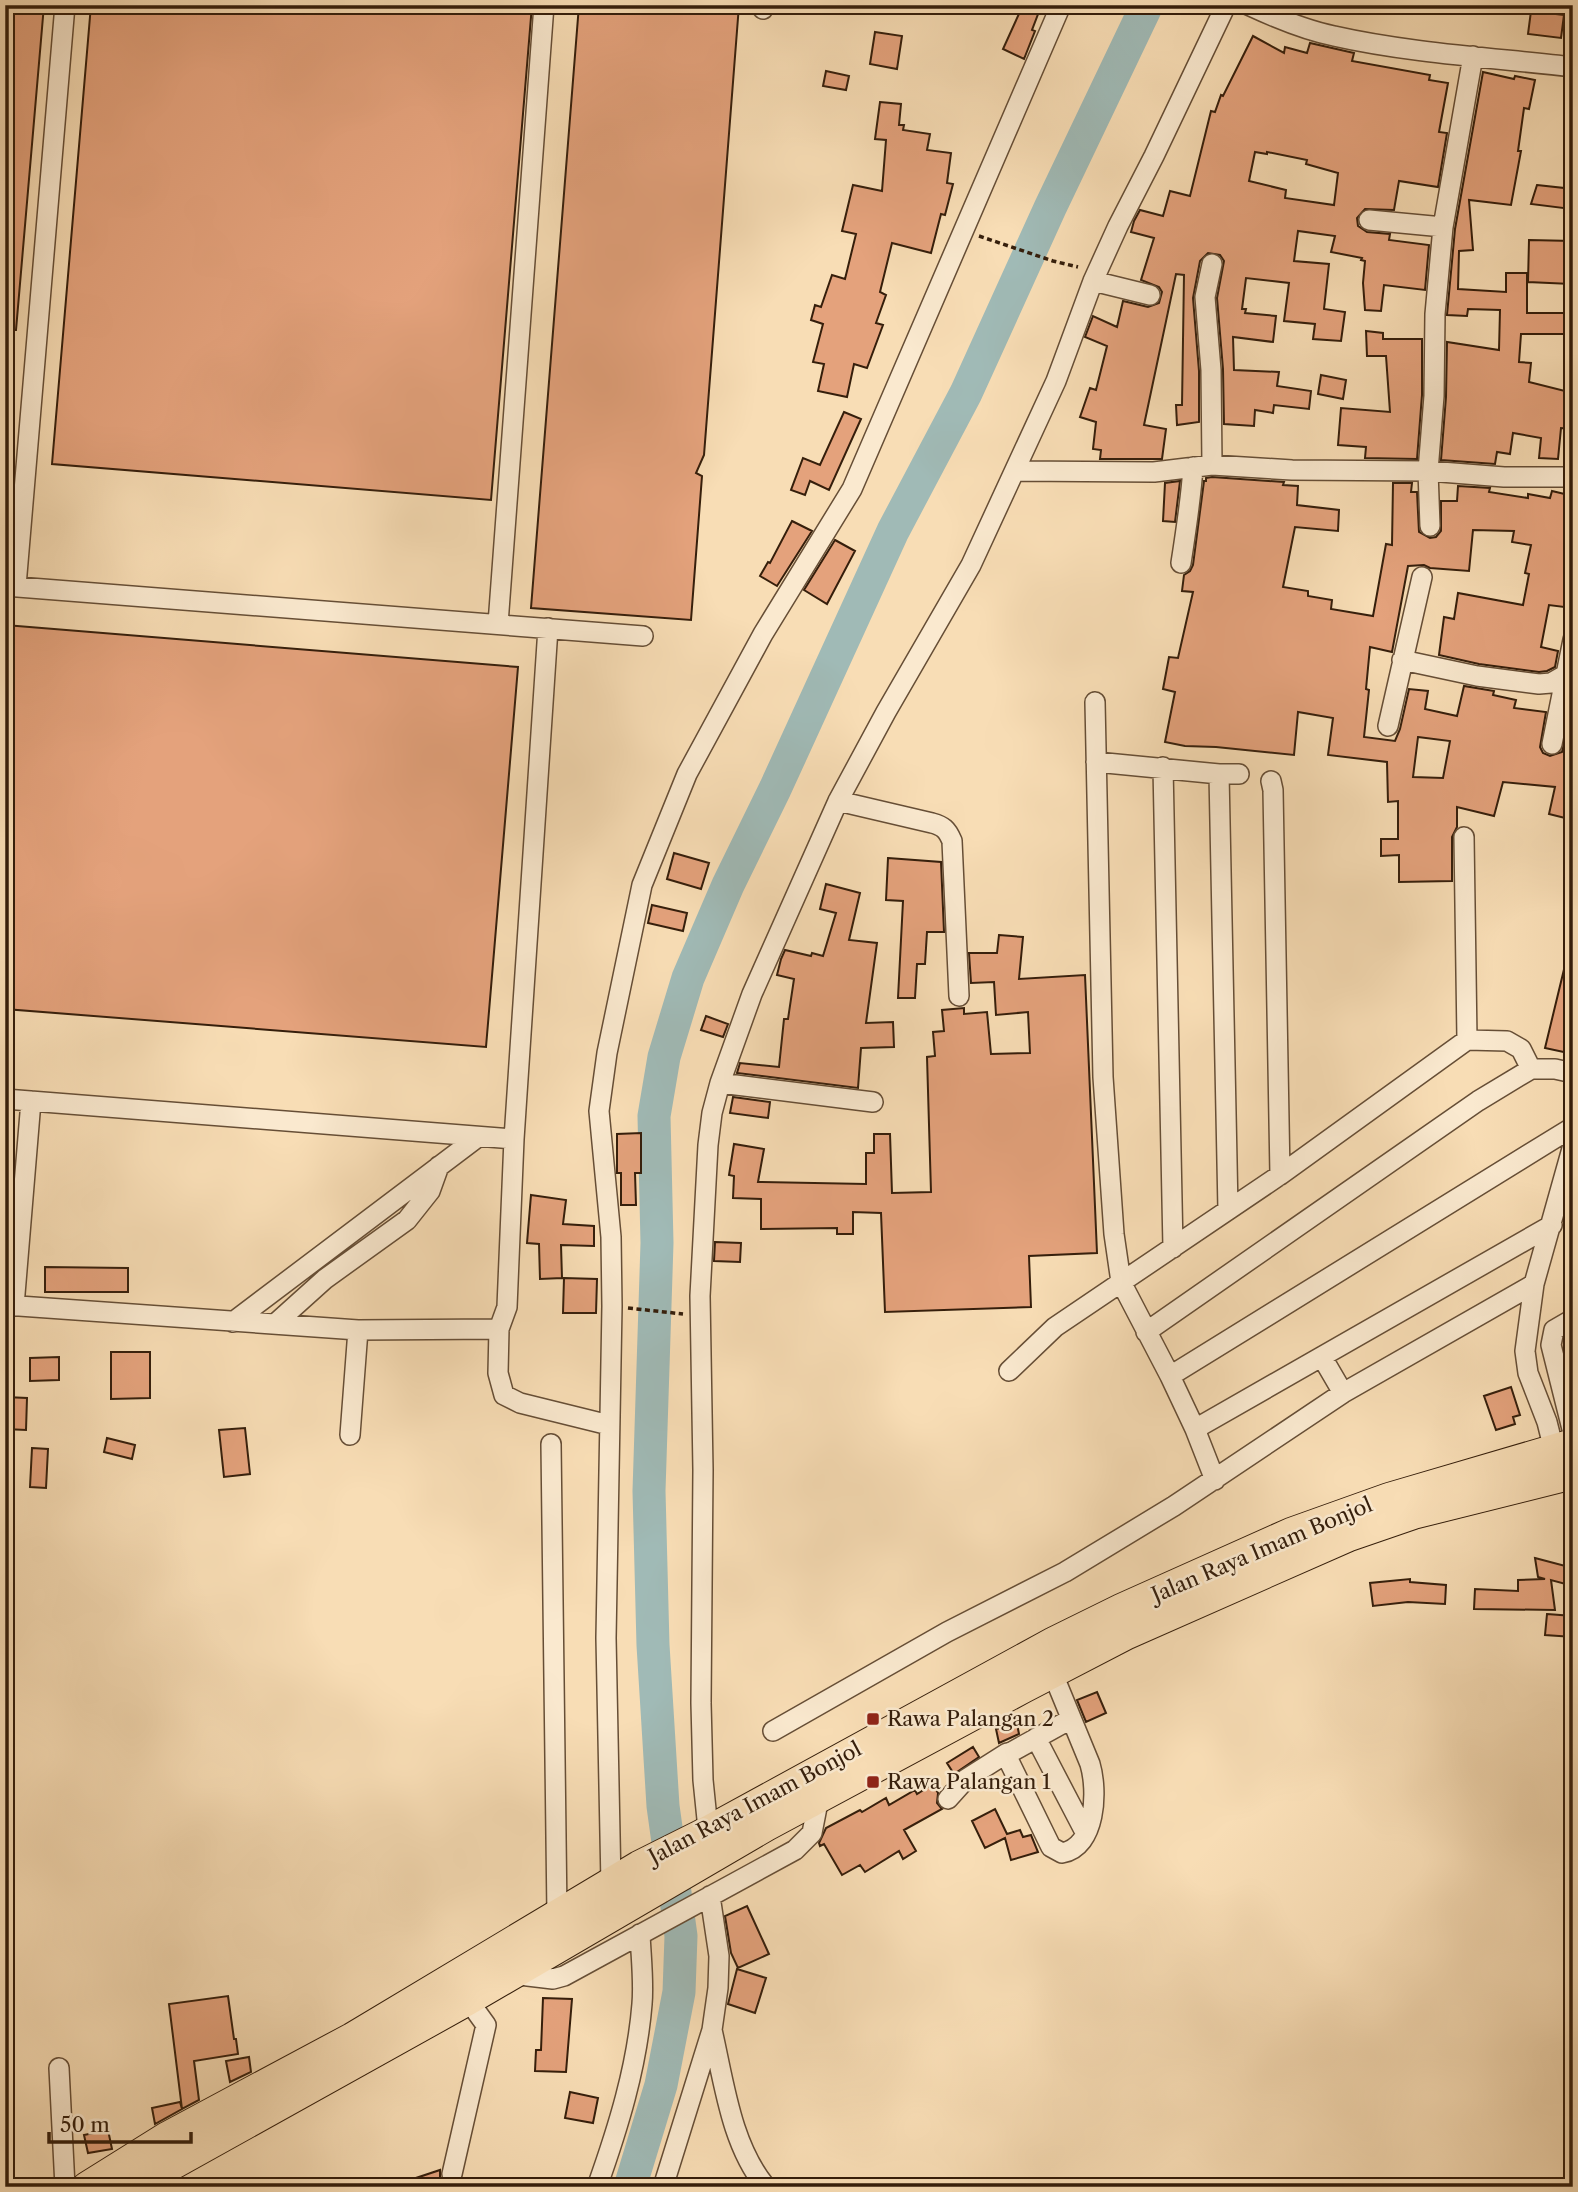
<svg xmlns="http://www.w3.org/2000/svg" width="1578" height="2192" font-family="'Libre Caslon Text',serif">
  <rect width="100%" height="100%" fill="#f8ddb5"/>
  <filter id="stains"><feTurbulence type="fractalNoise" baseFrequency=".00286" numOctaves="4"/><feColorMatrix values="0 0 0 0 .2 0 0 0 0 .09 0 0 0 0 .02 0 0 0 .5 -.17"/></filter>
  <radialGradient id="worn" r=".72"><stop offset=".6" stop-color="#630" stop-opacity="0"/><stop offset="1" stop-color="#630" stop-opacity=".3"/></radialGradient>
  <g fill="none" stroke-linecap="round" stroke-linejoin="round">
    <path stroke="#a0bab6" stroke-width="33" d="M630,2187L661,2085L679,1992L681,1936L663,1806L653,1645L649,1491L657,1243L654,1116L664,1057L688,978L728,885L775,789L893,531L966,393L1050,208L1147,5"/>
  </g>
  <path fill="#e4a27c" stroke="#351e0b" stroke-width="2" fill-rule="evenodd" d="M5,5H44L16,330H5Z
    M91,5H532L491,500L52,464Z
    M579,5H739L704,455L696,473L702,476L691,620L531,608Z
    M1023,5L1040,9L1032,30L1035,31L1024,59L1003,49Z
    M1531,11L1564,15L1561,38L1528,34Z
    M875,32L902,36L897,69L870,64Z
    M1253,36L1284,53L1285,47L1307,53L1310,43L1354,53L1352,61L1430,75L1429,80L1448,83L1439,132L1447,133L1438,187L1399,181L1394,210L1365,209L1357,218L1358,226L1367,232L1390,234L1389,240L1429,245L1425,290L1384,285L1381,311L1365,310L1363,283L1365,261L1361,260L1362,258L1331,252L1335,236L1298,231L1294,261L1329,264L1324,309L1345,312L1341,341L1313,339L1315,324L1284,321L1289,283L1246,278L1242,309H1246L1245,313L1276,316L1273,342L1233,337L1234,370L1279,372L1277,386L1311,391L1309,409L1274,405L1273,413L1255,410L1254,426L1224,424L1223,369L1217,298L1224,261L1220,255L1208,253L1200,261L1193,298L1199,371V422L1177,425L1176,405H1182L1184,275L1176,274L1144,425L1166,429L1162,459H1100L1101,450L1093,449L1096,422L1080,417L1090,388L1096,390L1107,346L1085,337L1093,316L1117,327L1123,301L1148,307L1159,303L1162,292L1159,287L1141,280L1154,238L1131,232L1134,221L1140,210L1163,216L1170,191L1190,196L1211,111L1215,112L1221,95L1223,96ZM1255,152L1267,154V152L1307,160L1306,164L1338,173L1334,205L1285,198L1286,190L1249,181Z
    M826,71L849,76L846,90L823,86Z
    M1483,72L1514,79L1515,76L1535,80L1529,109L1524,108L1518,151H1521L1511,205L1469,200L1473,250L1459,251L1458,289L1506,292V273H1527V313H1567V334H1521L1519,362L1531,363L1529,382L1573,393V429L1561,428L1558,459L1539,458L1541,438L1513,433L1510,454L1497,452L1495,464L1441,460L1446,397L1447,342L1499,350L1500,310L1468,309L1467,316L1447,315L1455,229Z
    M880,102L901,104L899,125H904L903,130L930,134L927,150L951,153L947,183L953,184L945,215L941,214L931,253L892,243L880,292L886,295L876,323L883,325L867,368L854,364L847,397L818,391L824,364L813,362L823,324L811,320L815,305L821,307L832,275L845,279L856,234L842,231L853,185L882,191L886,140L875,139Z
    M1537,185L1573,189L1571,209L1531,204Z
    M1529,240L1573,241L1571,284L1528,282Z
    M1366,331L1383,333V339H1422V395L1417,459L1365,458L1366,447L1338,445L1341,408L1390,412L1386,356H1367Z
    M1321,375L1346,380L1343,399L1318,394Z
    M844,412L861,419L829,490L810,481L805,495L791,490L803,458L820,465Z
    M1212,477L1284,482L1283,485L1298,486L1297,505L1339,510L1338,531L1295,527L1283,587L1308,591V596L1332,600L1331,609L1373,616L1386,544L1392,545L1393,483H1412L1411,492H1417L1419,532L1430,538L1436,537L1441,531V501H1457L1458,486L1490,488L1489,492L1528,498V494L1550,498L1552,491L1573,496V570L1570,582L1564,607L1549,605L1541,647L1558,651L1555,667L1547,671L1539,672L1479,664L1439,655L1444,617L1454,619L1458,593L1523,605L1529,574L1525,573L1531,545L1512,542L1514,531L1473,530L1469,571L1430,568L1424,565L1408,566L1392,652L1370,647L1366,689L1369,690L1364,737L1395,741L1400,729L1409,689L1428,691L1425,709L1457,716L1464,686L1494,691L1493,695L1516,700L1514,708L1546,712L1540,747L1543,753L1550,756L1562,752L1571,714H1573V820L1549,814L1555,787L1503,782L1494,816L1457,807V827L1452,837V881L1399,882V855L1381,856V839H1398V801L1388,802L1387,762L1328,755L1333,718L1298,712L1294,755L1216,747L1185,746L1165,742L1175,692L1163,689L1169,657L1178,658L1193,592L1182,591L1184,575L1190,571L1193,565L1204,481H1206V478ZM1418,737L1450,741L1443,778L1413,777Z
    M1180,481L1175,522L1163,521L1165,483Z
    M792,521L812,531L777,586L760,576L768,562L770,563Z
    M835,540L855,551L827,604L804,590Z
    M5,625L518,667L486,1047L5,1009Z
    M674,853L709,863L701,889L667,879Z
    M888,858L941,862L944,932H927L925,964H917L915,998H898L903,901L886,900Z
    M826,884L860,893L849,940L877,943L866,1023L893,1022L894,1047L861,1048L858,1088L737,1073L740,1063L779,1067L784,1019H788L794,979L777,975L781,959L785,950L811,956L812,953L823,956L836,913L820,909Z
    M652,905L687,913L683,931L648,923Z
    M999,935L1023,937L1019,979L1085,975L1097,1253L1029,1256L1031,1307L885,1312L881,1213L853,1212V1234H837V1228L761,1229V1199L733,1198L734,1176L729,1175L734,1144L764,1149L758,1182L866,1184V1153H874V1134H890L892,1193L931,1192L927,1057L935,1056L933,1032L944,1031L942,1010L964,1008V1014L987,1012L991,1054L1030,1053L1028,1012L996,1015L994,982L971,983L969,953H997Z
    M1567,957L1573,958V1054L1545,1048Z
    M706,1016L728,1024L723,1037L701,1030Z
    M733,1097L770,1102L768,1118L730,1113Z
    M641,1133V1173H635L636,1205H621V1173H617V1134Z
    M531,1195L566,1200L563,1224L594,1226V1246L561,1245L562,1278L540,1279L539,1244L527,1243Z
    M715,1242L741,1243L740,1262L714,1261Z
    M45,1267L128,1268V1292H45Z
    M564,1278L597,1279L596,1313H563Z
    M111,1352H150V1398L111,1399Z
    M59,1357V1380L30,1381V1358Z
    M1511,1387L1520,1415L1513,1417L1515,1424L1496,1430L1484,1396Z
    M5,1397L27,1398L26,1430L5,1429Z
    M245,1428L250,1474L224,1477L219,1430Z
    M107,1438L135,1445L132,1459L104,1452Z
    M32,1448L48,1449L46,1488L30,1487Z
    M1535,1558L1573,1568V1586L1551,1580L1555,1610L1474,1609L1475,1589L1518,1591V1580L1545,1579L1538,1577Z
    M1410,1579V1582L1446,1585L1445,1604L1408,1602L1373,1606L1370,1583Z
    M1547,1614L1573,1616V1637L1545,1635Z
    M1097,1692L1106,1713L1086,1722L1077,1700Z
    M1017,1724L1019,1734L999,1743L996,1729Z
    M973,1747L979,1757L954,1774L947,1763Z
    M933,1784L938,1793L937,1803L942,1809L904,1830L916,1851L903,1859L899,1851L865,1872L860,1865L842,1875L824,1844L820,1846L819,1843L826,1828L860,1810L862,1812L886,1798L889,1805L915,1790L917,1794Z
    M995,1809L1007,1834L1020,1830L1023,1837L1031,1835L1038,1852L1011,1860L1005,1838L985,1848L972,1821Z
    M747,1906L769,1954L738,1968L731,1953L725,1916Z
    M737,1969L766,1978L755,2013L728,2004Z
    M228,1996L234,2039H236L238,2054L194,2061L199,2100L182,2109L169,2004Z
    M543,1998L572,1999L566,2072L535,2071L536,2050H541Z
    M249,2057L251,2072L230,2082L226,2061Z
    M570,2092L598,2098L593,2123L565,2118Z
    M180,2102L182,2109L155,2124L152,2108Z
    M108,2130L112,2149L88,2153L84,2135Z
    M440,2170V2177L443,2182L453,2187H399L398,2184Z"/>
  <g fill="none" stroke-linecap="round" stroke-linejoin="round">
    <g stroke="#664e36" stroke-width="22">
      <path id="minor" d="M1248,5C1276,18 1304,30 1334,36C1409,53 1495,58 1573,67
        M763,9L765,5
        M1369,220L1443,227
        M1212,264L1205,297L1211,370L1212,465
        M1093,281L1150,295
        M1015,471L1154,472L1212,465L1292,470L1428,471L1504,477H1573
        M1430,526L1428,471L1434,396L1435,314L1443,227L1473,56
        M1181,563C1186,531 1191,499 1193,467
        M5,586L643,636
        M16,586L65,5
        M498,624L544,5
        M1402,660L1477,676L1539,684L1551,683L1565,675L1573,677
        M1095,702L1103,1077L1114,1234L1121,1282L1170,1376L1195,1429L1215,1480
        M1388,726L1422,577
        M1552,744L1573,640
        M1096,762L1219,774H1239
        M1163,767L1173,1248
        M1219,774L1228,1210
        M1271,781L1273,790L1280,1175
        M838,801L932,823C943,826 947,829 952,841L959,996
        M1464,837L1467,1040
        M1531,1069H1555L1573,1073
        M720,1083L873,1102
        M5,1099L514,1139
        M5,1305L358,1330L499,1329L507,1307L514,1139L548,628
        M14,1306L31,1101
        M1573,1319L1554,1330L1551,1345L1573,1433
        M233,1322L478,1137
        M275,1324L325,1279L407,1220L430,1191L439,1166
        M499,1329L498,1373L504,1395L520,1403L609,1425
        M1322,1357L1343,1393
        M1009,1371L1055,1327L1280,1175L1467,1040L1507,1041L1521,1049L1531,1069L1478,1101L1146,1332
        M1170,1376L1573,1127
        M1195,1429L1552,1225
        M350,1435L358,1330
        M551,1444L557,1915
        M1554,1450L1547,1422L1528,1373L1525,1351L1534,1284L1573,1145
        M1053,1674L1090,1764C1098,1791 1096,1847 1062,1853L1051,1847L1006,1755L1071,1719
        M773,1731L947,1632L1065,1572L1174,1506L1343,1393L1534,1284
        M1036,1738L1085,1832
        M948,1799L966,1779L1007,1753
        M708,1829L703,1780L701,1703L703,1470L700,1296L708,1145L712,1113L720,1083L752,994L838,801L886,712L971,565L1056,381L1093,281L1118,226L1154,156L1226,5
        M611,1884L606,1638L612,1306L611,1237L599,1111L607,1053L642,885L687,774L763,634L852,489L1061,5
        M511,1974L553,1979L564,1976L795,1850L812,1833L819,1797
        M712,2030C724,2082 731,2145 766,2187
        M59,2068L65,2187
        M452,2174L486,2025L468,2000
        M597,2187C618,2128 637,2067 642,2004C644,1982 641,1957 640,1934
        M663,2187L712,2030L718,1988L719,1956L710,1896"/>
    </g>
    <g stroke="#351e0b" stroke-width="32">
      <path id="highway" d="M87,2187L167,2137L352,2038L639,1866L701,1835L1054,1642L1121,1609L1291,1533L1389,1498L1573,1444
        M132,2187L468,2000L766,1826L1023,1688L1127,1634L1349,1536L1413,1514L1573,1474"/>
    </g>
    <path stroke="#351e0b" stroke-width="3.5" stroke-dasharray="5 3.5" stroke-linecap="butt" d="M979,236L1053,261L1078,267
      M628,1308L683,1314"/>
    <use href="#minor" stroke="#fae9cf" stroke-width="19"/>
    <use href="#highway" stroke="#f8ddb5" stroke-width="30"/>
  </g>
  <g fill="#8f2418" stroke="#fae9cf" stroke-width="2.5">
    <rect x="866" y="1712" width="14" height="14" rx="3.5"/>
    <rect x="866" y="1775" width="14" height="14" rx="3.5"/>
  </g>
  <g text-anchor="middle" stroke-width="5" stroke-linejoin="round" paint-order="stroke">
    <g font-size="21" fill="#351e0b" stroke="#fae9cf">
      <text transform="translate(1262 1550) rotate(-23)" y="7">Jalan Raya Imam Bonjol</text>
      <text transform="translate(755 1803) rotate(-28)" y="7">Jalan Raya Imam Bonjol</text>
    </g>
    <g font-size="21" fill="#351e0b" stroke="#fae9cf" text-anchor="start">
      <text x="887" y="1726">Rawa Palangan 2</text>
      <text x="887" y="1789">Rawa Palangan 1</text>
    </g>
  </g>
  <rect width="1578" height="2192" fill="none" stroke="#f8ddb5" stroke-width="28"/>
  <rect x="7" y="7" width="1564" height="2178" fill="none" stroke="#351e0b" stroke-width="3.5"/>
  <rect x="14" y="14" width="1550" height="2164" fill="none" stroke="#351e0b" stroke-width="2"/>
  <path d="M49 2132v10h142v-10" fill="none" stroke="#351e0b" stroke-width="3.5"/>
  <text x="60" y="2132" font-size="21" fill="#351e0b" stroke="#fae9cf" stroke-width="5" paint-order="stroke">50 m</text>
  <rect width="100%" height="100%" filter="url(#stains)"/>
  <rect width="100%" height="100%" fill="url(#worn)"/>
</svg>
